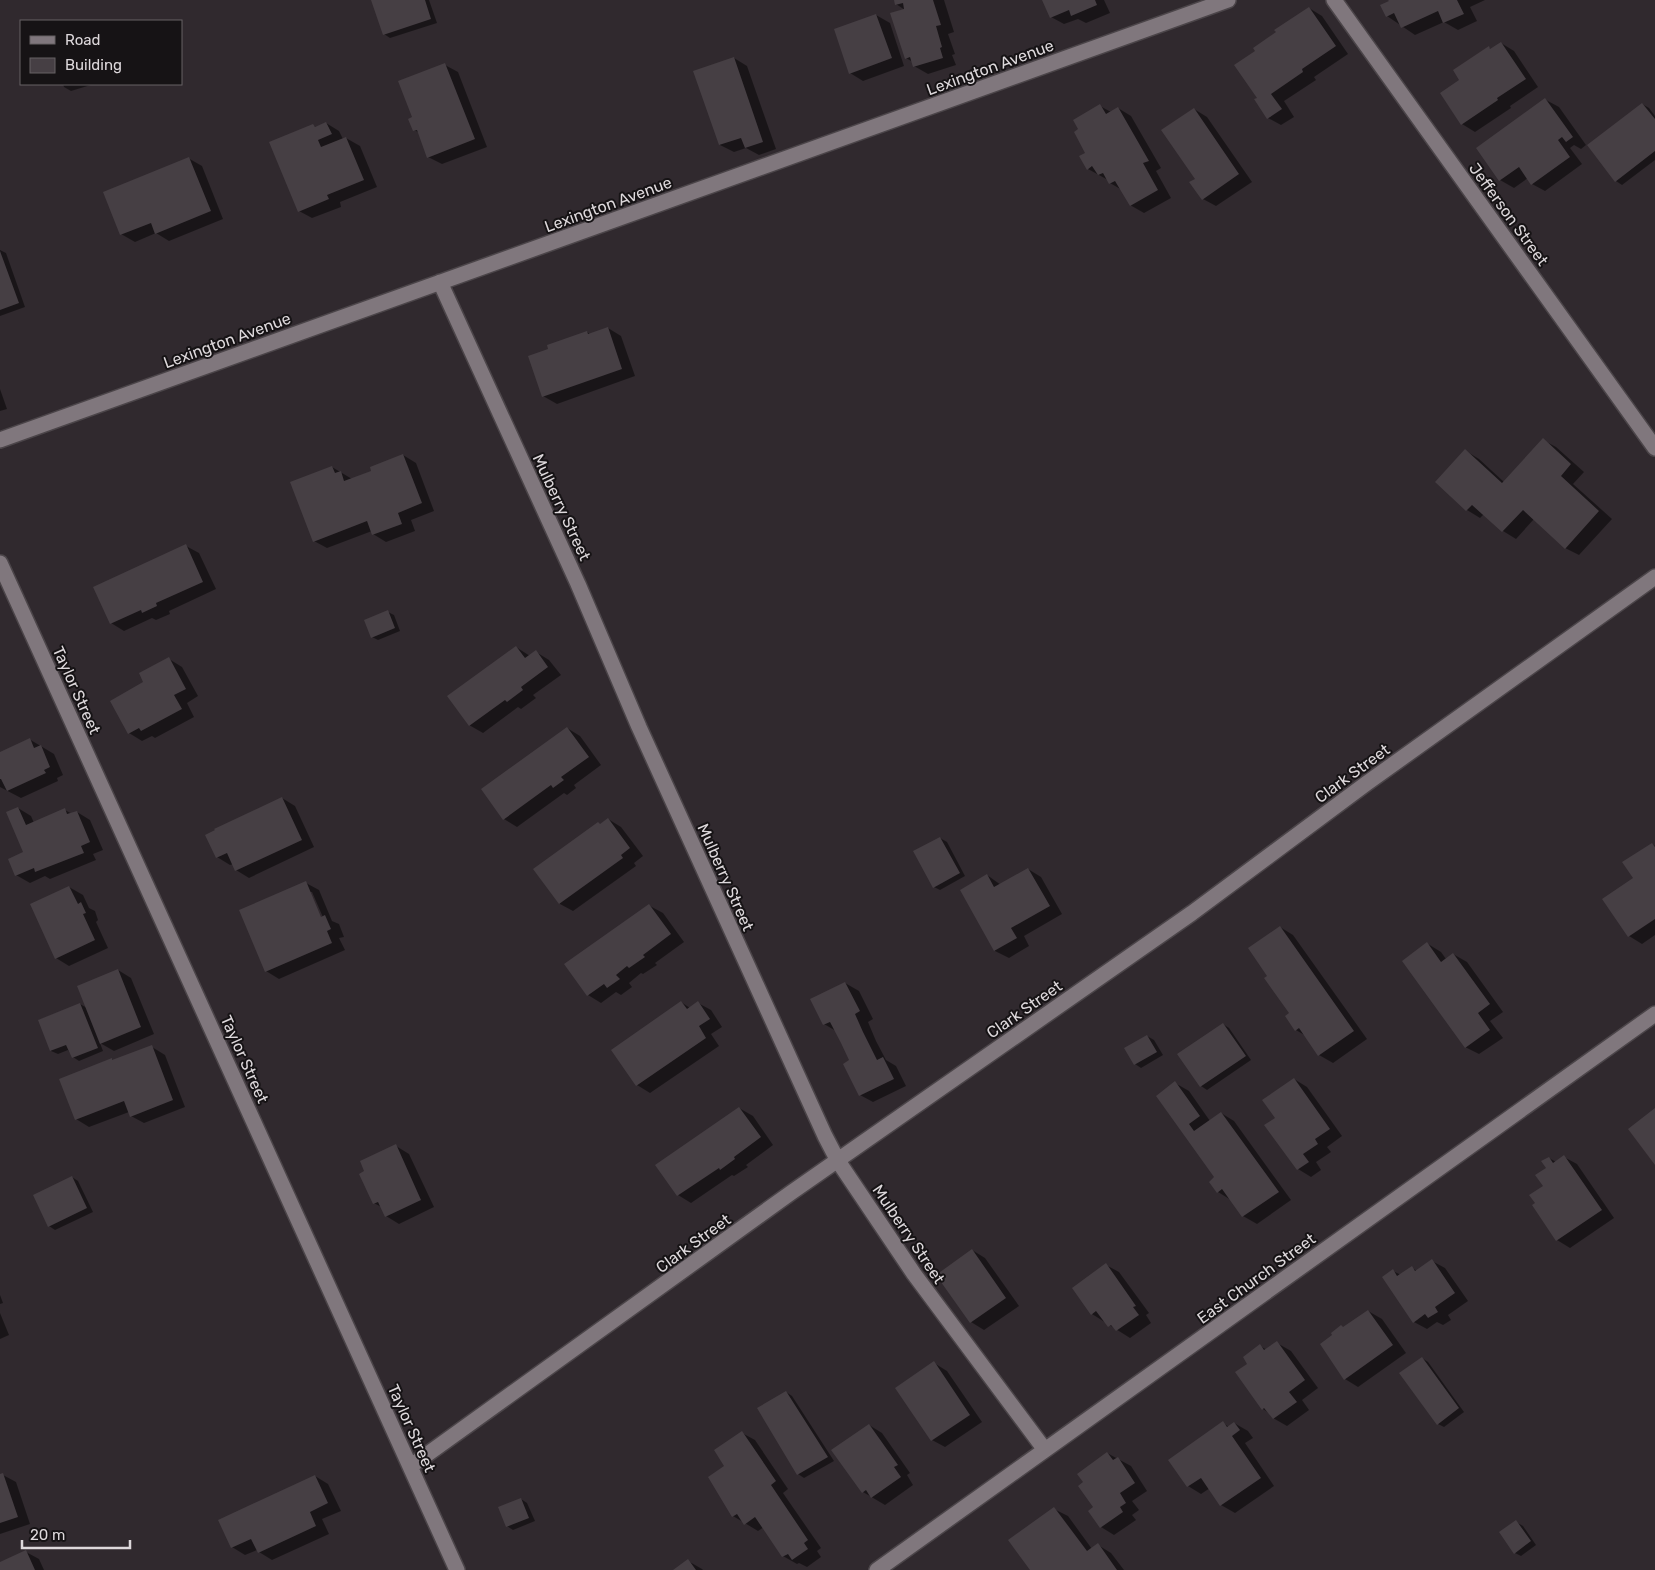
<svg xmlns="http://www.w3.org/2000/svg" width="1655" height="1570" font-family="Rubik,sans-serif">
  <rect width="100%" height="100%" fill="#30292e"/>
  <path fill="#0007" fill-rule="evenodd" d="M373,0H429L437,23L390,38L384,34Z
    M895,0H944L954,32L948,34L955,54L952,55L956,65L928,74L914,66L913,62L906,58L905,10L896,4Z
    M1044,0H1104L1110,13L1086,23L1078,19L1064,24L1051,17Z
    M1390,0H1485L1470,7L1477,21L1458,30L1444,22L1415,35L1387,16Z
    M1309,8L1322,16L1348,54L1314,77L1316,80L1284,101L1294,117L1281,125L1268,118L1258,98L1257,52Z
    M876,15L890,23L904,66L863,81L850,73Z
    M1501,43L1514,51L1538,87L1510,106L1511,108L1475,132L1462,124L1460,80L1489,48L1492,50Z
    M734,58L747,66L776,149L759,155L746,148L734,152L720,145Z
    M445,65L458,72L487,147L442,164L428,157L420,133L414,130Z
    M63,84H94L71,91L64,87Z
    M1546,100L1559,107L1586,145L1581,149L1574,145L1570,148L1582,164L1545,191L1532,184L1528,178L1514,188L1500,180L1477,148Z
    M1642,104L1649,108L1655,116V160L1622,185L1616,181L1589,145Z
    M1100,106L1111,112L1118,108L1131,116L1161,168L1156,171L1171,198L1144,213L1130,205L1122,190L1110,183L1108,180L1088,169L1087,153Z
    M1194,109L1207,117L1252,182L1216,206L1203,199L1197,179Z
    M326,123L339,131L343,139L346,138L360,146L377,187L340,202L341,207L312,218L299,211L313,126L316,127Z
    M188,158L202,166L223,219L169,241L156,233L135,242L121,234Z
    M0,250L6,253L25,307L0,316Z
    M608,328L621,336L635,376L557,404L543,396L587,332L590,334Z
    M0,389L7,409L0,411Z
    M1543,440L1556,447L1584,472L1573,484L1612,519L1579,555L1565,548L1534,519L1516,539L1503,531L1484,514L1480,518L1467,510L1437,482L1466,451L1479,459L1504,482Z
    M403,455L416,463L434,511L411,520L415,531L386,542L373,534L372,531L327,548L314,541L332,467L352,479L373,471Z
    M186,546L199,553L216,589L169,611L170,614L156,620L152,618L124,631L111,623Z
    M388,612L394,615L400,631L378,640L372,637Z
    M516,647L530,656L536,652L549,660L561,675L533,695L536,698L521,709L518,707L483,733L469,725Z
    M169,659L182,667L198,696L187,703L194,717L155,738L152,736L142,741L129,733L145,682Z
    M567,728L580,736L601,765L574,785L576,788L567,795L564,793L517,827L504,819Z
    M29,739L54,754L63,775L57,778L58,781L21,798L0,787V753Z
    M282,798L295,806L314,847L249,878L236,870L233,864L230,865L217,857Z
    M18,808L31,816L34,823L65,810L72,814L77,812L90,820L103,850L93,854L96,860L50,879L45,876L30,883L16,875L25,853Z
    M608,819L621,827L643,856L634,863L636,866L573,911L560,904L535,869Z
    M940,838L947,842L965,876L940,890L934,887Z
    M1652,844L1655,846V935L1642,944L1629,936L1635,878Z
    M1028,869L1041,877L1062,914L1024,936L1029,946L1009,958L995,951L961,890L987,875L1001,885Z
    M306,883L319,890L332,921L339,924L344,937L339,938L345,950L279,979L266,971ZM309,892H312L325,922L322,923Z
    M69,887L83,895L89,908L95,911L98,920L96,922L108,948L69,966L56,958Z
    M650,906L663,913L684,942L655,963L657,965L643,974L641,973L629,983L632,987L621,995L616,992L601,1003L588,995Z
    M1280,927L1293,935L1367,1039L1333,1063L1319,1055L1306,1036L1296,1030L1291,1014L1269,976Z
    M1428,944L1441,952L1446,959L1453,954L1467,962L1503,1012L1490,1021L1503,1038L1479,1054L1465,1047Z
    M118,970L131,978L154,1034L114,1051L100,1043L103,1051L79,1061L73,1057L68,1050L58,1054L51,1051L39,1020L80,1004L87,1008Z
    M845,983L859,991L873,1019L868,1022L876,1041L886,1060L896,1066L906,1086L873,1102L860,1095L851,1061L836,1031L824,1024Z
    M681,1002L690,1008L698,1003L711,1010L722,1027L711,1034L719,1046L650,1093L637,1085Z
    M1223,1024L1229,1028L1251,1060L1207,1090L1201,1086Z
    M1147,1036L1154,1040L1163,1055L1141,1068L1135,1064L1126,1048Z
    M152,1047L165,1055L185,1107L144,1123L131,1116L129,1112L89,1127L76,1119L111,1059L114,1061Z
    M1294,1079L1307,1087L1342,1136L1327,1147L1331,1152L1316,1162L1321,1170L1311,1177L1298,1169L1276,1118Z
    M1175,1083L1189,1091L1210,1121L1221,1113L1234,1121L1291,1200L1257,1224L1243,1216L1231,1200L1218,1192L1210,1182L1216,1178L1157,1096Z
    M739,1108L753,1116L773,1145L746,1165L748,1167L734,1176L732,1175L691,1203L678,1195L657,1166Z
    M396,1146L409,1154L434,1207L399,1224L386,1216L383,1208L374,1203Z
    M1564,1157L1577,1164L1614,1218L1570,1248L1557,1240L1537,1203L1545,1186L1549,1158L1556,1162Z
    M72,1177L78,1181L93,1212L55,1230L49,1226Z
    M972,1250L985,1258L1019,1306L984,1330L971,1322Z
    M1432,1261L1445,1268L1468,1301L1448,1315L1451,1320L1443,1325L1437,1322L1427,1329L1414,1322L1393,1271L1401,1275L1412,1268L1417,1271Z
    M1106,1265L1119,1272L1149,1313L1146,1315L1151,1323L1130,1338L1092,1314Z
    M0,1295L3,1303L0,1304Z
    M1368,1311L1382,1319L1406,1353L1358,1387L1345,1379Z
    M0,1313L9,1335L0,1339Z
    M1277,1343L1291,1351L1318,1388L1302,1400L1309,1410L1287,1426L1273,1418L1269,1413L1263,1409L1237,1372L1249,1364L1260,1346L1267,1350Z
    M1422,1358L1428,1362L1464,1412L1444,1427L1438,1424Z
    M934,1363L947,1371L982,1422L945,1447L932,1440Z
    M786,1392L792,1396L834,1461L804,1478L798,1474Z
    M1223,1423L1229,1427L1234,1423L1248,1431L1253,1438L1245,1443L1274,1486L1235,1513L1221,1505L1210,1488L1201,1494L1188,1486Z
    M869,1425L882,1433L910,1473L907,1475L913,1485L885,1505L863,1492Z
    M742,1433L755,1440L788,1489L783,1493L821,1548L817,1551L821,1557L807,1567L799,1563L797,1564L783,1556L764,1527L758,1531L733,1516L726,1466Z
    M1107,1453L1131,1466L1147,1491L1132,1501L1139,1510L1132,1515L1136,1520L1114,1535L1101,1527L1085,1483Z
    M3,1475L16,1482L30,1524L0,1534V1476Z
    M315,1476L328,1484L341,1511L322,1519L329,1534L272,1560L259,1552L257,1550L245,1555L232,1547Z
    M521,1499L527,1503L535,1521L513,1530L507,1526Z
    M1054,1509L1068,1516L1092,1549L1098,1545L1111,1553L1124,1570H1032Z
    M1516,1522L1523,1526L1536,1545L1521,1556L1515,1553Z
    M26,1552L39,1559L44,1570H0V1564Z
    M688,1561L702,1569L703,1570H676Z"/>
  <path fill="#463f44" d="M371,0H425L431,19L383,35Z
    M894,0H933L941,25L936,26L942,47L940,48L943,58L913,67L910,57L905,59L890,13L904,9L903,3L895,5Z
    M1042,0H1095L1097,5L1071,16L1069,10L1050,18Z
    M1388,0H1457L1464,14L1443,23L1438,11L1401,28L1394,13L1386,17L1380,5L1389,1Z
    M1309,7L1336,46L1302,69L1303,72L1271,94L1282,109L1267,119L1254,99L1257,98L1234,65L1255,51L1253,48L1276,32L1274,30Z
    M876,14L892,58L849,74L834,29Z
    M1501,42L1526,79L1497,98L1498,100L1461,125L1440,93L1459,80L1453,70L1489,46L1490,49Z
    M734,57L763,142L745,148L741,138L719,145L693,71Z
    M445,63L475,139L427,158L417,130L413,131L408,119L412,117L398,81Z
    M1545,98L1573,137L1566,142L1562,137L1558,140L1570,157L1531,185L1519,167L1499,181L1476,148Z
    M1642,103L1655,119V151L1615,182L1587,145Z
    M1100,104L1106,114L1118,107L1149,161L1143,163L1158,190L1130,206L1115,181L1109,184L1103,173L1098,175L1092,166L1087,170L1079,156L1085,153L1074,132L1078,129L1073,120Z
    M1194,108L1239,174L1202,200L1189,182L1195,179L1161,130Z
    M326,122L332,134L318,140L321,147L346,137L364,180L327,195L329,199L298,212L269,142L313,124L315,127Z
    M189,157L211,211L155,234L151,223L120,235L103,192Z
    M0,251L19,303L0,310Z
    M608,327L622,369L542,397L528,356L548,349L547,345L587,331L588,334Z
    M1543,438L1571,464L1561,476L1599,511L1565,549L1523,510L1502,532L1472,505L1466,511L1435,482L1465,449L1502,483Z
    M403,454L422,503L398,513L402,524L372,535L367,521L313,542L290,482L332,466L335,473L341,471L344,481L371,471L370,467Z
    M186,544L203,582L156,603L157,606L142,613L141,610L110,624L93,587Z
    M388,610L395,628L371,638L364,620Z
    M516,646L525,658L536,650L548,667L521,687L523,690L507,702L505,700L469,726L447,696Z
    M169,657L186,689L174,695L182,709L141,731L139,728L128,734L110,701L143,682L139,673Z
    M567,727L589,757L561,777L564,780L553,788L551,785L503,820L481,789Z
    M30,738L34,748L41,745L50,767L44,770L46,773L7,791L1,779H0V752Z
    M282,797L302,840L235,871L227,853L216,858L205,835L215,830L214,829Z
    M18,807L26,825L65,808L67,814L77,811L90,842L81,846L84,853L35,872L34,868L15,876L8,859L23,852L6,812Z
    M608,818L630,848L621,855L623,858L559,904L533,869L598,822L600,824Z
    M940,837L960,873L933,888L913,851Z
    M1652,843L1655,847V919L1628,937L1602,899L1633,878L1622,862Z
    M1028,868L1050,906L1011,928L1017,938L994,951L960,890L987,874L994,887Z
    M306,881L321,917L325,915L331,929L327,931L332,943L265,972L239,910Z
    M69,886L78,904L81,902L86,913L83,914L95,940L55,959L30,904Z
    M649,904L671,934L643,955L645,957L629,968L627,966L616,975L620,979L607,988L604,984L587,996L564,964Z
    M1280,926L1354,1031L1318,1056L1299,1028L1295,1031L1285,1016L1289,1013L1264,978L1267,976L1248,948Z
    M1427,942L1441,962L1453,953L1490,1004L1478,1013L1490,1030L1465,1048L1402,961Z
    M118,969L141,1027L100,1044L77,986Z
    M845,982L860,1011L855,1014L863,1032L877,1060L883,1057L894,1079L859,1096L843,1064L849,1060L841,1043L830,1022L823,1025L810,999Z
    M681,1001L687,1009L698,1001L710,1019L699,1026L706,1038L636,1086L611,1050Z
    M80,1003L98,1048L72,1058L66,1045L50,1051L38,1020Z
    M1223,1023L1246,1056L1200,1087L1177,1054Z
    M1147,1035L1157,1052L1134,1065L1124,1048Z
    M152,1045L173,1100L130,1117L124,1101L75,1120L59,1079L112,1058V1060Z
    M1294,1078L1330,1129L1315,1139L1318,1144L1303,1154L1309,1162L1297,1170L1264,1125L1275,1118L1262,1100Z
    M1175,1081L1200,1116L1189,1124L1194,1131L1221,1112L1279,1192L1242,1217L1222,1189L1217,1193L1209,1182L1214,1177L1156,1096Z
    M739,1107L761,1137L734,1157L735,1159L720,1170L719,1168L677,1196L655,1165Z
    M1655,1108V1165L1628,1129Z
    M396,1144L421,1200L385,1217L378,1202L373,1204L359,1174L364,1171L360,1161Z
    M1564,1155L1602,1210L1556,1241L1532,1205L1535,1203L1529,1195L1543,1186L1535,1175L1546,1168L1541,1161L1549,1157L1553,1163Z
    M72,1176L87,1208L48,1227L33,1195Z
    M972,1249L1006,1298L970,1323L936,1275Z
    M1432,1259L1455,1293L1435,1307L1438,1312L1428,1318L1425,1314L1413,1323L1382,1277L1393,1269L1397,1276L1412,1266L1415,1271Z
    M1106,1263L1136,1306L1133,1307L1139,1315L1116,1331L1111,1325L1108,1327L1096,1311L1091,1315L1072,1288Z
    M1368,1310L1393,1345L1344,1380L1320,1344L1332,1335L1331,1333L1341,1325L1343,1327Z
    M1277,1341L1305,1380L1289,1392L1297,1402L1273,1419L1264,1408L1262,1410L1235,1372L1247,1364L1243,1357L1260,1344L1264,1350Z
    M1422,1357L1459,1408L1437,1425L1399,1373Z
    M934,1361L970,1415L931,1441L895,1388Z
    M786,1391L828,1457L797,1475L757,1408Z
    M1223,1421L1227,1427L1234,1422L1240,1430L1232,1436L1261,1478L1220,1506L1201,1478L1187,1487L1168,1460Z
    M869,1424L898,1465L894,1467L901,1477L871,1498L866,1490L862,1493L831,1450Z
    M742,1431L776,1481L771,1485L808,1540L804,1543L808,1549L792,1560L788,1554L782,1557L755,1517L744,1525L737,1514L732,1517L708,1477L724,1466L714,1450Z
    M1107,1452L1113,1460L1118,1457L1135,1483L1120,1493L1126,1503L1120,1507L1123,1512L1100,1528L1088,1511L1093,1507L1078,1486L1083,1482L1077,1474Z
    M3,1473L18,1517L0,1523V1474Z
    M315,1475L328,1503L310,1512L316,1526L258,1553L251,1539L231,1548L218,1520Z
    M521,1498L529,1518L506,1527L498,1507Z
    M1054,1507L1087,1551L1098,1543L1117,1570H1030L1008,1540Z
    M1516,1520L1531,1541L1514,1554L1499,1532Z
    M26,1550L35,1570H0V1562Z
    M688,1559L696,1570H673Z"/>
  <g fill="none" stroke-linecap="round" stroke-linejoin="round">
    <g stroke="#4b4549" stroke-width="18">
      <path id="minor" d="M1334,0L1655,448
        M440,282L578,584L639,727L825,1136L838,1161L914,1274L1045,1450
        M0,440L1228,0
        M0,563L457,1570
        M411,1466L792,1192L1192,913L1367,783L1655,577
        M877,1570L1655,1014"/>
    </g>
    <use href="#minor" stroke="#80777d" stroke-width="15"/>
  </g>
  <g text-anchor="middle" stroke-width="4" stroke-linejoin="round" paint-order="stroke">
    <g font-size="16" fill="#ddd8db" stroke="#161315">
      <text transform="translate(990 67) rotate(-20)" y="6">Lexington Avenue</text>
      <text transform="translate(608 204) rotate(-20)" y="6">Lexington Avenue</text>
      <text transform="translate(1509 214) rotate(54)" y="6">Jefferson Street</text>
      <text transform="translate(227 340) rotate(-20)" y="6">Lexington Avenue</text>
      <text transform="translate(562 507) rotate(65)" y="6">Mulberry Street</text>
      <text transform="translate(77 690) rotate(66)" y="6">Taylor Street</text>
      <text transform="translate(1352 773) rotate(-36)" y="6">Clark Street</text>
      <text transform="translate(726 877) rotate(66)" y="6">Mulberry Street</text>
      <text transform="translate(1024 1009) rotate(-35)" y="6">Clark Street</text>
      <text transform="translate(245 1059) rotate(66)" y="6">Taylor Street</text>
      <text transform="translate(909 1234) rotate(56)" y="6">Mulberry Street</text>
      <text transform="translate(693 1243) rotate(-36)" y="6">Clark Street</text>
      <text transform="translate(1256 1278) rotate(-36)" y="6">East Church Street</text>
      <text transform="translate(412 1428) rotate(66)" y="6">Taylor Street</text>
    </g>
  </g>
  <rect x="20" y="20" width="162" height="65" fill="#161315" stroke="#666264"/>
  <rect x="30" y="36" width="25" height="8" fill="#80777d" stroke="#666264"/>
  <text x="65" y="45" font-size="15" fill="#ddd8db">Road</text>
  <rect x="30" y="58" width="25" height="15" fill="#463f44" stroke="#666264"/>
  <text x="65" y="70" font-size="15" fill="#ddd8db">Building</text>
  <path d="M22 1540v8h108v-8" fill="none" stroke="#ddd8db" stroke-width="2.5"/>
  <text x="30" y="1540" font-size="15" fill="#ddd8db" stroke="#161315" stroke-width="4" paint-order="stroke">20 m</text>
</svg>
